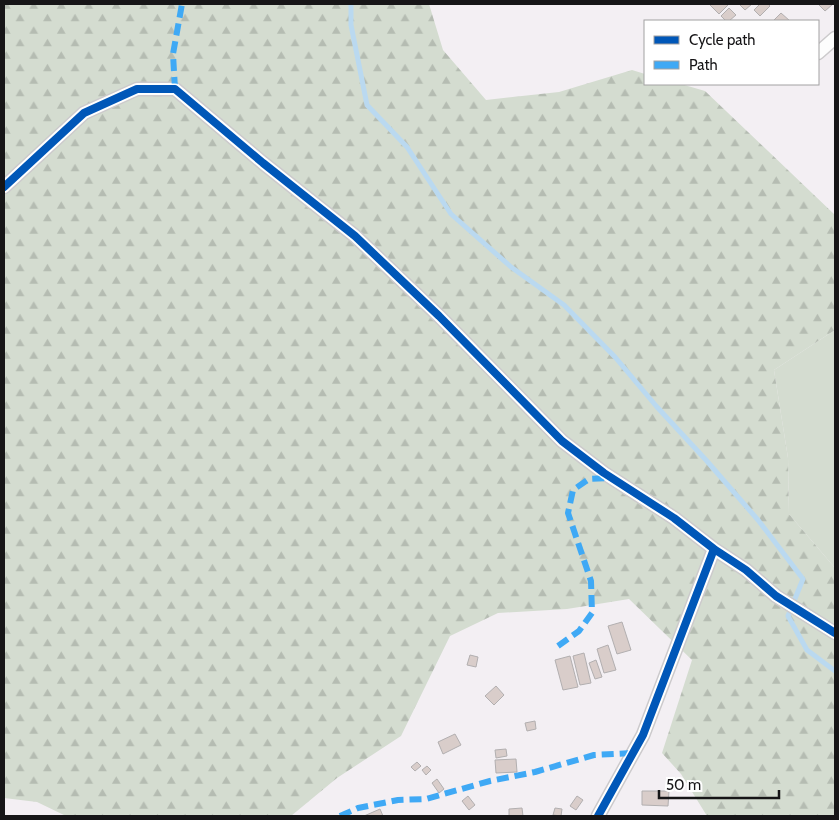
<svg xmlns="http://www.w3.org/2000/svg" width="839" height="820" font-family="Cabin,sans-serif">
  <defs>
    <pattern id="forest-firs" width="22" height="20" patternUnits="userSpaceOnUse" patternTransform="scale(1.25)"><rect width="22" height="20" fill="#d4dcd0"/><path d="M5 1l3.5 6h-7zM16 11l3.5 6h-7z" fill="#b5bcb2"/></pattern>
  </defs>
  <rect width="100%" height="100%" fill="#f3eff3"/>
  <path fill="#d4dcd0" d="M835,330V568L789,514L788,458L774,370Z"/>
  <path fill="url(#forest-firs)" d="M4,4H429L443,50L486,100L559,92L632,70L645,74V84H681L705,91L835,215V330L774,370L788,458L789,514L835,568V816H707L681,774L662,753L692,660L629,599L567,609L498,613L450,636L401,736L337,778L291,816H66L37,802L4,798Z"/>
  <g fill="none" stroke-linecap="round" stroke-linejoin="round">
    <path stroke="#bad9f0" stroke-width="5" d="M351,4V25L367,105L407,147L451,214L511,267L564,305L615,357L657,407L706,460L758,520L803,579L788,616L807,650L835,671"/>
  </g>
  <path fill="#d9cdca" stroke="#b2afb0" d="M709,4H727L728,5L719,14Z
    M739,4H752L745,10Z
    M760,4H768L770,6L760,16L754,10Z
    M818,4H833L825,11Z
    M729,8L736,15L729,21H726L721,16Z
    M781,13L790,21H773Z
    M622,622L631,650L617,654L608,626Z
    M608,645L616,670L604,673L597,649Z
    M584,653L591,683L580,685L573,656Z
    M470,655L478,657L476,667L467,665Z
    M570,656L578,687L563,690L555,660Z
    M596,660L602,677L595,679L589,663Z
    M496,686L504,695L494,705L485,696Z
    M535,721L536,729L527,731L525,723Z
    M455,734L461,745L443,754L438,742Z
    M506,749L507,756L496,758L495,750Z
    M516,759L517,772L496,773L495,760Z
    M417,762L421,766L415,771L411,767Z
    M427,766L431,770L426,775L422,770Z
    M437,779L444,789L439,793L432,783Z
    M642,791H669L668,806L642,805Z
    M468,796L475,805L469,810L462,801Z
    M577,796L583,800L576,810L570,806Z
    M522,808L523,816H509V809Z
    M555,808L562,809L561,816L553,815Z
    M380,809L383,816H364Z"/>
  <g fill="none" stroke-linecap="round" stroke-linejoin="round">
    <g stroke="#cccacc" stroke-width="15">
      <path id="street" d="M818,53L835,38
        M4,187L84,113L137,89H175L263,163L355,236L439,316L562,441L604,473L674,518L714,549L746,570L776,596L835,633
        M598,816L643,735L714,549"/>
    </g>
    <use href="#street" stroke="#fdfdfd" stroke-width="12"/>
    <path stroke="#3fa9f5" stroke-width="6" stroke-dasharray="12 6" stroke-linecap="butt" d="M175,89L173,54L182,4
      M558,646L579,631L592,613L591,581L568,513L573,490L589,479L610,478
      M340,816L358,808L398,800L426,799L490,781L535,772L594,755L634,753"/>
    <g stroke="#fff" stroke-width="11">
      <path id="cycleway" d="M4,187L84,113L137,89H175L263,163L355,236L439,316L562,441L604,473L674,518L714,549L746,570L776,596L835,633
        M598,816L643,735L714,549"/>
    </g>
    <use href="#cycleway" stroke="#0057b8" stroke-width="8"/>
  </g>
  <rect width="839" height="820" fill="none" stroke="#161517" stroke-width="10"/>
  <rect x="644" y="20" width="175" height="65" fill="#ffffff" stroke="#a2a1a2"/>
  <rect x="654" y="36" width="25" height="8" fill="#0057b8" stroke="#a2a1a2"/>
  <text x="689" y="45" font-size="15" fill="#161517">Cycle path</text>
  <rect x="654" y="61" width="25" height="8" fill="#3fa9f5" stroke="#a2a1a2"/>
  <text x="689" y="70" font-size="15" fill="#161517">Path</text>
  <path d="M659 790v8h120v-8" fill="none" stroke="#161517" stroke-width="2.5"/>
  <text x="666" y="790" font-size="15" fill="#161517" stroke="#ffffff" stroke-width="4" paint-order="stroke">50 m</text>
</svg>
